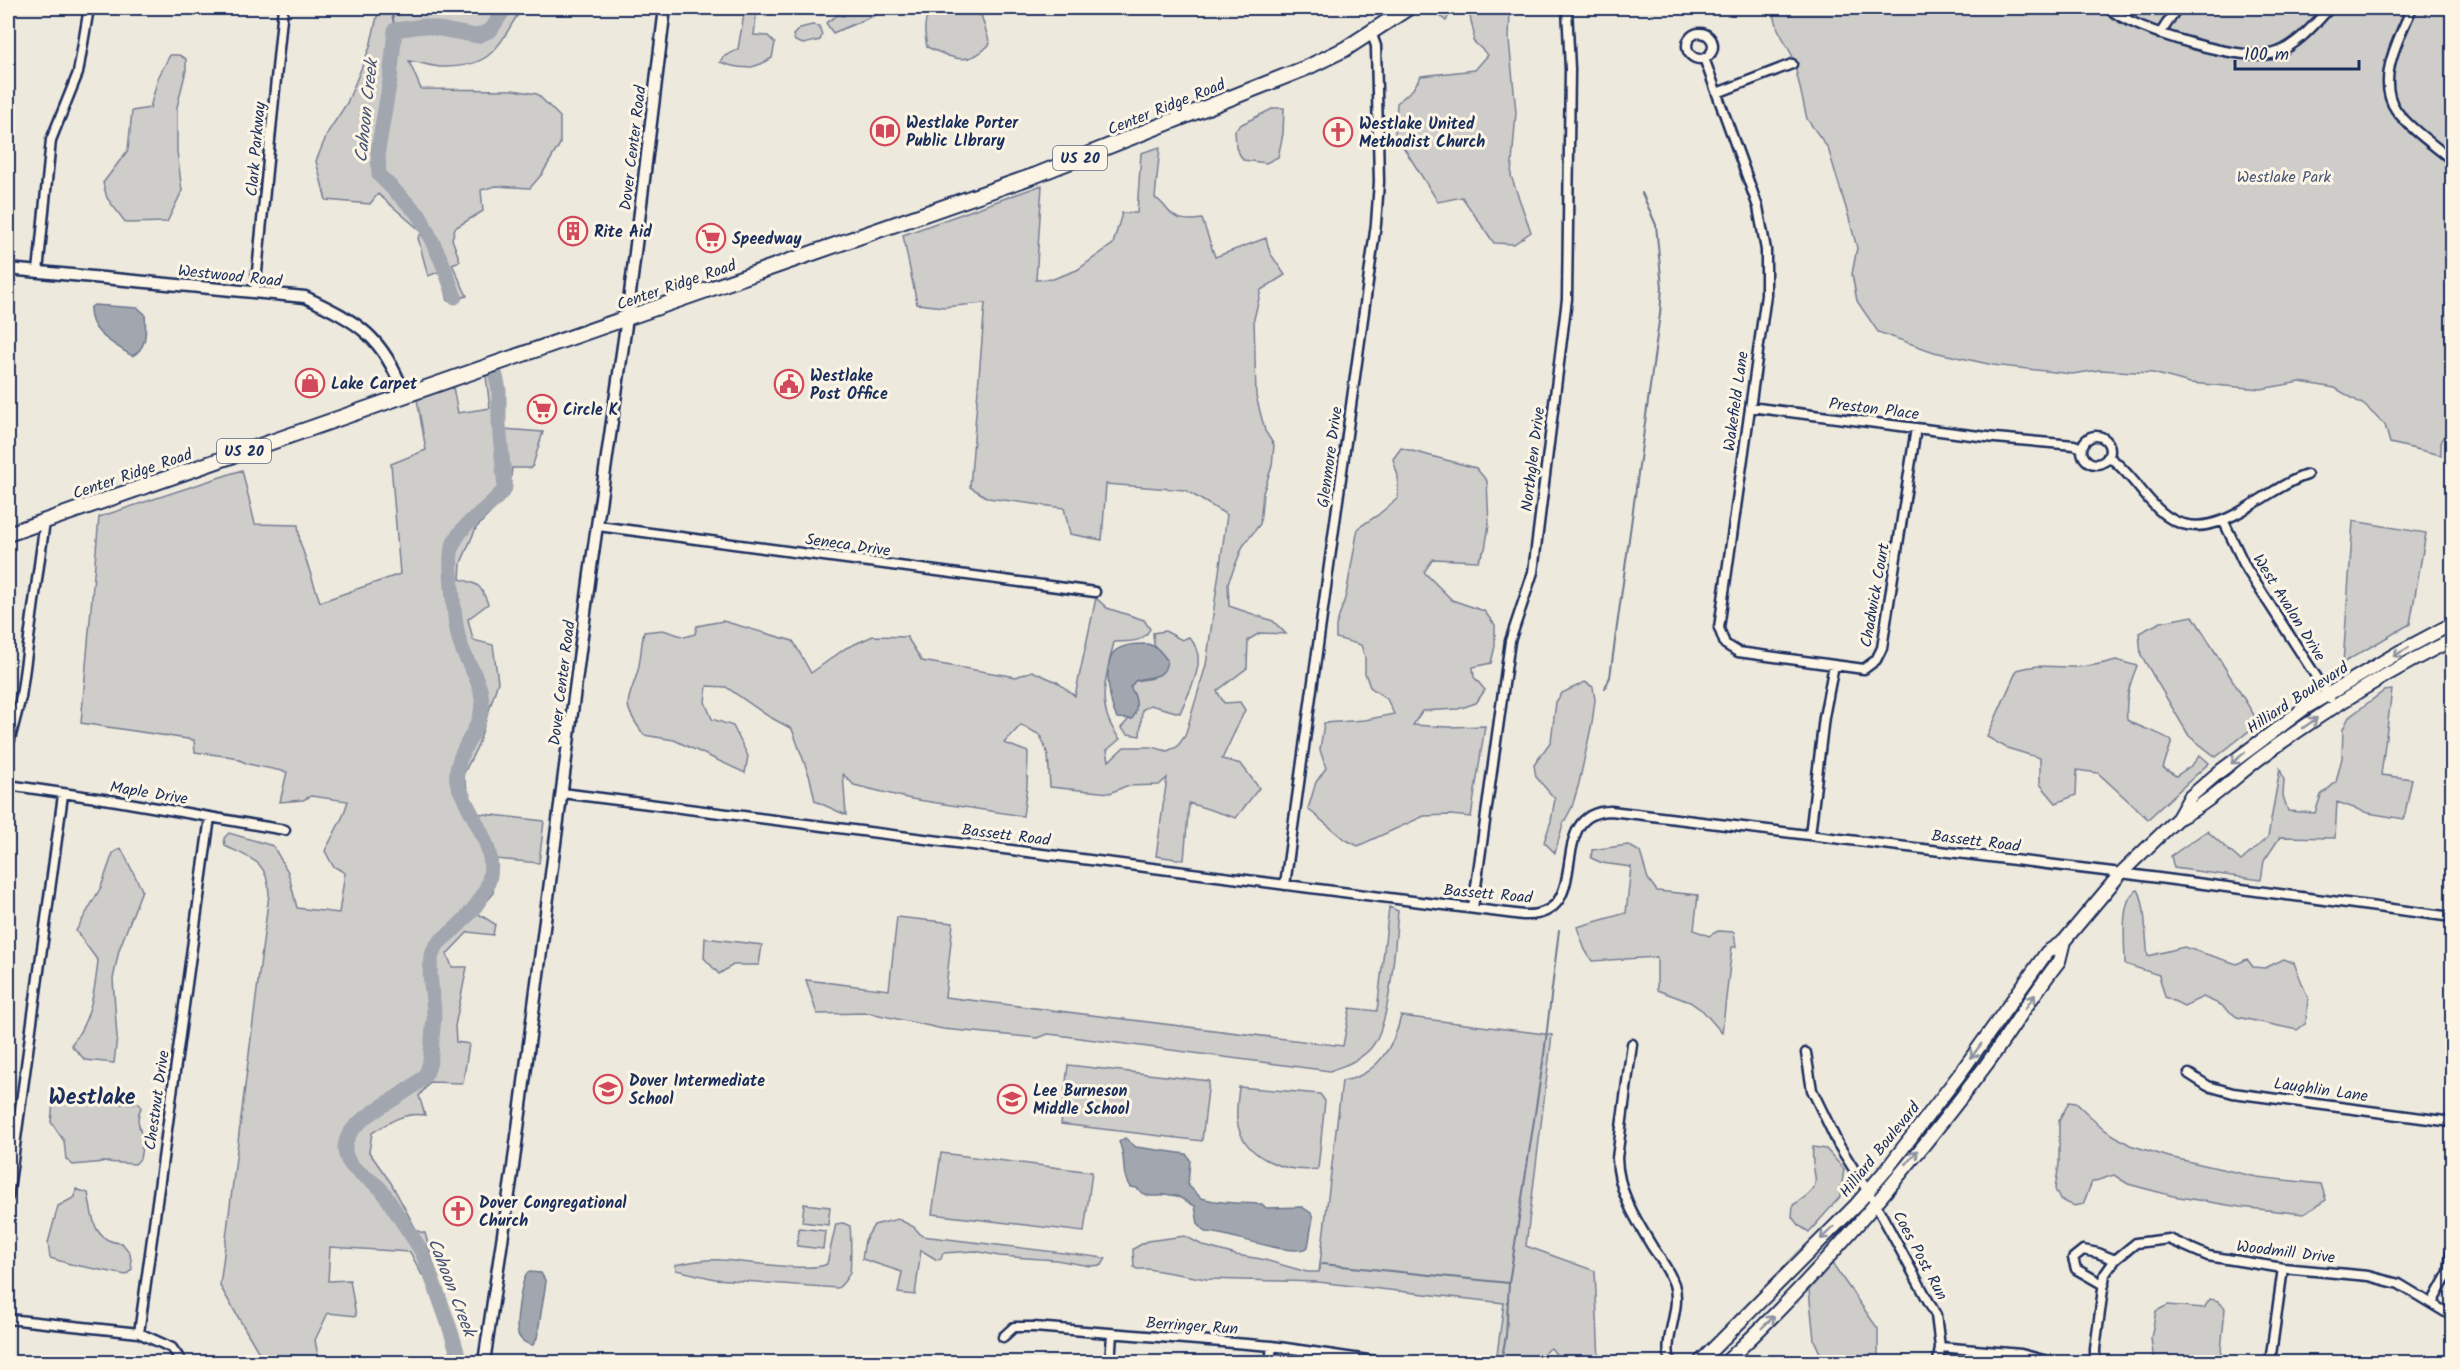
<svg xmlns="http://www.w3.org/2000/svg" width="2460" height="1370" font-family="Kalam,sans-serif">
  <rect width="100%" height="100%" fill="#eee9dd"/>
  <filter id="ink" filterUnits="userSpaceOnUse"><feTurbulence type="fractalNoise" baseFrequency=".0167" numOctaves="2"/><feDisplacementMap in="SourceGraphic" scale="12" xChannelSelector="R" yChannelSelector="G"/><feConvolveMatrix kernelMatrix="1 2 1 2 8 2 1 2 1" color-interpolation-filters="sRGB"/></filter>
  <g filter="url(#ink)">
    <path fill="#cfcdca" stroke="#757e94" stroke-width="1.5" d="M379,8H522C498,44 496,66 446,67C434,68 421,62 409,61L421,89L513,90L537,94L560,117V144L542,174L530,188L496,186L481,190L483,211L455,228L452,239L460,261L452,264L467,296L448,301L441,271L428,276L418,238L422,232L378,194L370,204L326,200L316,161L328,132L347,103L370,47Z
      M745,8H757L754,35L768,36L775,43L772,58C753,70 741,70 720,62L723,57L738,49Z
      M847,8H892L833,33L826,23L838,15L844,16Z
      M932,8H979L990,44C968,68 953,58 927,47C924,32 923,20 932,8Z
      M1441,8H1510L1509,40L1516,112L1511,176L1531,232L1514,244L1494,243L1462,197L1438,202L1395,134L1397,103L1413,89L1421,76L1475,70L1488,55L1473,41L1474,34L1469,12L1451,11L1446,21L1436,13Z
      M1772,8H2452V429L2447,430L2441,443V455L2390,443L2385,425L2364,405L2335,388L2300,382L2261,389L2190,383L2153,373L2099,370L2072,374L1993,365L1934,352L1878,332L1857,301L1852,274L1857,248L1849,218L1828,148L1807,119L1793,57L1778,29Z
      M812,25L819,26L822,35L820,40L803,44L795,41L793,35L800,28Z
      M170,55H179L186,59V70L177,107V151L182,191L167,222L126,223L107,198L103,183L128,150L132,111L150,108L158,78Z
      M1274,108H1284L1283,134L1278,157L1266,163L1243,160L1236,148L1235,130L1242,124Z
      M1160,147L1155,198C1161,201 1161,202 1166,208C1175,221 1187,221 1202,219L1215,257L1266,238L1270,253L1285,275L1261,290L1254,319L1256,396L1265,431L1274,445L1272,466L1263,493L1260,524L1243,546L1228,583L1229,606L1273,621L1286,634L1260,633L1248,640L1247,668L1217,691L1224,703L1240,702L1245,710L1222,759L1241,764L1259,788L1236,818L1189,803L1184,860L1156,856L1167,778L1159,785L1126,786L1110,793L1050,787L1048,755L1040,735L1021,725L1004,743L1028,752L1027,786L1023,816L911,799L854,785L843,774L846,815L815,801L810,778L792,729L768,716L726,687L707,686L705,702L712,719L733,726L748,756L745,773L674,740L644,735C620,702 628,705 638,670C641,658 641,645 644,632L663,630L685,637L695,634L697,626L723,621L793,641L811,673L846,648L873,636L907,637L922,661L1016,677L1032,671L1057,682L1075,696L1096,598L1107,608L1144,620L1150,629C1142,644 1129,641 1114,642C1106,678 1094,707 1120,739L1107,750L1109,761L1124,747H1152L1167,751L1177,747L1185,736L1206,665L1227,515L1185,490L1106,484L1102,540L1070,534L1064,508L988,498L970,487L985,303L944,307L917,304L903,235L1042,185L1036,280L1053,279L1077,270L1113,244L1122,213H1137L1141,153Z
      M499,372L503,429L543,432L532,468H512L509,494L476,528L461,563L460,579C479,584 481,585 488,604L468,619L473,640L493,645L498,682L478,745L463,775L475,813L544,821L539,863L496,859L493,894L477,913L495,924L493,935L468,932L447,954L452,967H467L455,1026L456,1042L469,1044L463,1083L430,1082L419,1096L425,1115C404,1112 389,1122 372,1133L369,1152L391,1183L417,1231L425,1233L437,1276L422,1275L410,1252L330,1247L328,1281L350,1280L356,1316L328,1313L315,1340L319,1361L325,1362H262V1358L220,1286L269,894C268,861 252,859 225,846L224,838L229,833L273,846L288,872L297,908L339,913L345,873L333,866L325,851L343,816L348,801L311,796L303,800L280,802L287,772L248,764L233,757L195,752L194,740L81,723L99,517L242,470L255,524L298,525L300,542L320,602L400,574L391,464L426,450L417,399L453,387L458,413L490,408L486,376Z
      M1401,448L1476,468L1487,481L1489,525L1485,549L1478,561L1433,559L1424,572L1452,600L1484,611L1495,625V646L1491,663L1473,667L1474,677L1485,690L1476,703L1458,709L1422,711L1413,725L1448,727L1485,726L1471,817L1450,815L1424,816L1358,846L1344,839L1308,809L1316,782L1326,768L1320,750L1324,723L1365,720L1394,714L1387,699L1370,687L1365,673V657L1361,645L1336,638V626L1346,595L1358,528L1378,515L1398,498V476L1393,459Z
      M2353,521L2426,533L2410,624L2343,663Z
      M2193,616L2259,723L2216,757L2189,736L2141,655L2139,633L2161,622Z
      M1165,631L1182,640L1189,637C1210,659 1190,689 1180,713L1150,705L1142,710L1140,736L1128,734L1121,728L1129,719H1132L1130,687L1135,681L1153,678L1167,660L1154,645L1153,633Z
      M2116,660L2137,666C2129,685 2125,700 2127,720C2141,729 2158,731 2172,741L2163,768L2176,776L2192,765L2200,755L2209,763L2148,819L2098,773L2077,770L2076,795L2056,803L2040,784V758L2007,748L1987,737L2017,670C2042,663 2050,668 2074,667C2088,667 2102,664 2116,660Z
      M1585,682L1593,687L1595,700L1592,723L1579,783L1572,807L1563,824L1555,853L1544,842L1551,821L1555,799L1536,777L1534,765L1551,741L1556,702L1562,693Z
      M2392,690L2381,775L2412,779L2404,819L2368,813L2337,802L2335,838L2280,837L2264,861L2261,880L2174,868L2171,856L2207,831L2241,861L2268,837L2280,769L2284,780L2283,796L2288,811L2315,813L2321,795L2336,782L2342,758L2343,729L2349,717L2384,691Z
      M1628,845L1640,852L1648,879L1657,891L1698,895L1694,930L1709,936L1718,931L1734,932L1736,947H1732L1722,1033L1703,1011L1690,1002L1657,990V957L1592,961L1585,950L1577,927L1626,913L1631,867L1602,863L1591,858L1592,850Z
      M121,848L142,890L119,950L113,979L117,1037L114,1063L85,1060L71,1045C90,1022 95,991 98,961L76,931L101,887L113,853Z
      M2138,890C2146,901 2145,939 2148,956L2184,947L2237,964L2247,959L2253,967L2265,968L2284,959L2294,963L2308,998L2306,1023L2297,1030L2237,1017L2221,1005L2203,997L2184,1006L2165,997L2159,975L2125,964C2125,946 2119,896 2138,890Z
      M1389,907L1398,911C1395,943 1391,1027 1370,1049C1360,1060 1344,1066 1330,1071L1057,1035L1048,1034L1038,1038L943,1029L870,1013L817,1014L806,980L889,990L897,917L953,923L945,997L1343,1046L1350,1008L1377,1011Z
      M705,938L762,945L759,965H733L719,974L704,958Z
      M1401,1016L1552,1035L1526,1246L1595,1271L1599,1362H1562L1551,1348L1531,1362H1496L1504,1303L1318,1282L1206,1279L1148,1269H1137L1134,1267L1133,1249L1147,1241L1185,1236L1204,1246L1236,1255L1261,1259L1307,1272H1319L1342,1081C1376,1076 1394,1047 1401,1016Z
      M1068,1065L1209,1081L1202,1141L1061,1124Z
      M1239,1087L1320,1094L1325,1101L1318,1169C1285,1173 1242,1158 1237,1120C1236,1109 1238,1097 1239,1087Z
      M96,1093L114,1104L139,1103L141,1108C135,1118 140,1128 142,1138C143,1145 141,1153 140,1159L135,1164L104,1162L73,1165L66,1159L64,1141L51,1122L53,1103L80,1099Z
      M2069,1102L2076,1103L2105,1130L2130,1145L2169,1157L2257,1177L2321,1184L2326,1200L2304,1214L2240,1207L2173,1196L2128,1184L2114,1175L2092,1182L2083,1204L2075,1206L2060,1200L2055,1189L2059,1164V1121Z
      M1813,1147L1826,1149L1844,1169L1840,1197L1809,1232L1798,1225L1792,1217L1793,1205C1830,1183 1809,1180 1813,1147Z
      M941,1153L1092,1172L1084,1232L932,1214Z
      M76,1189L88,1193C93,1217 92,1242 122,1243L130,1253L132,1269L126,1275L70,1264L50,1258L48,1243L58,1206L75,1197Z
      M804,1204L830,1207L828,1225L802,1222Z
      M898,1219L914,1227L922,1236L1106,1258L1102,1265L1090,1266L1056,1260L999,1256L975,1251L943,1253L941,1259L937,1260L921,1250L915,1295L898,1293L902,1272L862,1259L865,1240L874,1225Z
      M843,1223L850,1226C851,1232 851,1267 850,1272C848,1277 842,1285 838,1288L715,1279L676,1270L675,1265C689,1262 706,1259 721,1260C744,1261 810,1273 827,1264L836,1224Z
      M799,1228L825,1231L823,1249L797,1246Z
      M1832,1263L1878,1329V1362H1816L1821,1355L1814,1340L1809,1290Z
      M2210,1299L2218,1301L2225,1308L2220,1362H2154L2151,1338L2156,1311L2168,1305L2204,1308Z"/>
    <path fill="#a2a7af" stroke="#6c778f" stroke-width="1.5" d="M94,305L138,308L145,314C146,330 148,348 132,356C113,343 89,333 90,308Z
      M1147,644C1157,646 1161,652 1167,660C1165,681 1150,675 1135,681L1130,687C1137,697 1139,709 1132,719L1117,718C1110,705 1102,662 1115,651C1124,644 1136,644 1147,644Z
      M1125,1138L1136,1147L1186,1154L1190,1160L1188,1185L1201,1198C1221,1204 1241,1203 1262,1204L1266,1208L1302,1207L1311,1213L1313,1217L1308,1247C1294,1259 1225,1231 1205,1232L1198,1224L1195,1206L1177,1196L1165,1194L1160,1196H1150L1142,1193L1137,1188L1130,1187C1120,1173 1127,1158 1119,1142Z
      M528,1272L541,1273L546,1282L537,1338L533,1345C527,1345 520,1340 518,1334C515,1325 521,1279 528,1272Z"/>
    <g fill="none" stroke-linecap="round" stroke-linejoin="round">
      <path stroke="#6c778f" stroke-width="2" d="M391,8L395,30
        M1605,688L1610,677L1660,314L1662,287L1656,225L1642,193
        M1322,1264L1509,1283
        M1501,1362L1506,1336L1509,1283L1544,1055L1559,930"/>
      <path stroke="#a2a7af" stroke-width="15" d="M455,297L442,262L420,216L379,175L378,150L390,80L395,30L423,26L477,36L491,30L505,8
        M460,1362C453,1335 443,1308 433,1281C429,1272 426,1261 422,1252C410,1232 396,1213 384,1193C373,1176 346,1173 345,1149C344,1117 408,1098 425,1075C431,1066 431,1052 432,1041C432,1033 434,1024 434,1016C434,995 427,976 432,955C436,941 449,935 458,926C470,914 485,896 489,880C497,852 476,824 465,800C462,794 458,787 457,781C453,752 484,729 482,700C480,676 464,661 459,639C455,625 448,561 452,548C460,522 491,509 505,488L499,425V390L496,376"/>
      <g stroke="#1b2f5e" stroke-width="13">
        <path id="minor" d="M2108,8C2133,30 2248,65 2278,52C2300,43 2314,24 2330,8
          M2412,8C2400,36 2375,80 2396,110C2410,129 2434,145 2452,160
          M1687 46a13 13 0 1 1 26 0a13 13 0 1 1-26 0Z
          M2160,34L2177,8
          M1704,58L1758,207L1766,250V295L1719,628L1725,644L1738,652L1864,669L1876,660L1882,648L1916,428
          M1717,93L1792,64
          M38,272L51,140L78,73L89,8
          M255,292L283,8
          M1750,407L1995,438L2074,445L2082,448
          M2082 450a14 14 0 1 1 28 0a14 14 0 1 1-28 0Z
          M2108,456C2129,471 2140,492 2158,509C2208,557 2260,489 2307,475
          M2224,522L2246,568L2330,698
          M598,526L1095,592
          M8,747L21,697L45,521
          M8,785L117,801L285,830
          M562,793L1523,915C1598,918 1541,812 1611,811L2121,873L2452,917
          M1810,835L1824,717L1834,665
          M1285,885L1376,224L1379,182L1376,46L1371,32
          M1473,908L1510,641L1533,572L1567,299L1570,69L1567,8
          M1632,1044L1617,1158C1618,1192 1636,1220 1653,1248C1661,1259 1669,1271 1674,1284C1682,1310 1663,1337 1670,1362
          M1806,1053L1812,1090L1838,1144L1875,1203L1936,1315L1940,1347L1938,1362
          M2189,1074L2208,1086L2233,1093L2452,1122
          M8,1197L63,795
          M2104,1285L2076,1269L2073,1258L2083,1250L2098,1253L2115,1260
          M2432,1303L2449,1272L2452,1243
          M8,1319L139,1333L172,1348L182,1362
          M139,1333L210,817
          M1003,1337L1014,1327H1034L1272,1346L1382,1362
          M1940,1347L2021,1354L2051,1362
          M1110,1362L1112,1334
          M1270,1362L1272,1346
          M2095,1362V1349L2105,1274L2115,1260L2136,1243L2169,1239L2208,1256L2283,1268L2368,1276L2399,1284L2452,1316
          M2270,1362L2283,1268"/>
      </g>
      <g stroke="#1b2f5e" stroke-width="15">
        <path id="tertiary" d="M8,269L305,297C358,322 383,336 404,394
          M484,1362L513,1167L590,574L627,318L665,8"/>
      </g>
      <g stroke="#1b2f5e" stroke-width="16">
        <path id="secondary" d="M2179,818C2211,802 2235,776 2264,755C2323,712 2386,672 2452,640
          M1700,1362L1856,1205L1886,1170L1959,1075L2047,952L2064,941L2121,873L2178,818L2190,797L2219,772L2305,708L2401,651L2452,624
          M1726,1362C1821,1273 1907,1170 1986,1065C2011,1031 2033,994 2059,961L2064,941"/>
      </g>
      <g stroke="#1b2f5e" stroke-width="18">
        <path id="primary" d="M8,534L1036,175L1306,68L1345,49L1408,8"/>
      </g>
      <use href="#minor" stroke="#fcf5e5" stroke-width="8"/>
      <use href="#tertiary" stroke="#fcf5e5" stroke-width="10"/>
      <use href="#secondary" stroke="#fcf5e5" stroke-width="12"/>
      <use href="#primary" stroke="#fcf5e5" stroke-width="14"/>
    </g>
    <defs><path id="oneway-shaft" d="M-6 0H5M1.5-3L5.5 0L1.5 3" fill="none" stroke-width="1.6" stroke-linecap="round" stroke-linejoin="round" transform="scale(1.5)"/></defs>
    <g stroke="#8c92a2">
      <use href="#oneway-shaft" transform="translate(2401 652) rotate(151)"/>
      <use href="#oneway-shaft" transform="translate(2310 723) rotate(-35)"/>
      <use href="#oneway-shaft" transform="translate(2238 758) rotate(141)"/>
      <use href="#oneway-shaft" transform="translate(2030 1002) rotate(-55)"/>
      <use href="#oneway-shaft" transform="translate(1976 1051) rotate(126)"/>
      <use href="#oneway-shaft" transform="translate(1912 1157) rotate(-50)"/>
      <use href="#oneway-shaft" transform="translate(1827 1233) rotate(136)"/>
      <use href="#oneway-shaft" transform="translate(1768 1322) rotate(-44)"/>
    </g>
  </g>
  <defs>
    <g id="library-ring" transform="scale(1.5)"><circle r="9.5" fill="#fcf5e5" stroke="#d1495b" stroke-width="1.5"/><path d="M-6-4Q-3-5.5-.7-3.5V5Q-3 3-6 4ZM6-4Q3-5.5 .7-3.5V5Q3 3 6 4Z" fill="#d1495b"/></g>
    <g id="church-ring" transform="scale(1.5)"><circle r="9.5" fill="#fcf5e5" stroke="#d1495b" stroke-width="1.5"/><path d="M-1.2-6h2.4v3.5h3.3v2.4h-3.3V6h-2.4V-.1h-3.3v-2.4h3.3Z" fill="#d1495b"/></g>
    <g id="building-ring" transform="scale(1.5)"><circle r="9.5" fill="#fcf5e5" stroke="#d1495b" stroke-width="1.5"/><path d="M-4-6H4V6H1V3H-1V6H-4ZM-2.5-4.3h1.7v1.8h-1.7ZM.8-4.3h1.7v1.8H.8ZM-2.5-1h1.7V.8h-1.7ZM.8-1h1.7V.8H.8Z" fill="#d1495b"/></g>
    <g id="supermarket-ring" transform="scale(1.5)"><circle r="9.5" fill="#fcf5e5" stroke="#d1495b" stroke-width="1.5"/><path d="M-6-5.5h2.5l.6 2H6L4.5 2H-2.5L-4.4-4H-6ZM-1.5 3.2a1.3 1.3 0 1 0 .1 0ZM3 3.2a1.3 1.3 0 1 0 .1 0Z" fill="#d1495b"/></g>
    <g id="shop-ring" transform="scale(1.5)"><circle r="9.5" fill="#fcf5e5" stroke="#d1495b" stroke-width="1.5"/><path d="M-5-2.5h2.3a2.7 3.5 0 0 1 5.4 0H5L5.5 6h-11ZM-1.5-2.5h3a1.5 2.3 0 0 0-3 0Z" fill="#d1495b"/></g>
    <g id="civic-ring" transform="scale(1.5)"><circle r="9.5" fill="#fcf5e5" stroke="#d1495b" stroke-width="1.5"/><path d="M-.6-6.5H3V-4.5H.6V-3L4-1V1h2V6H-6V1h2V-1L-.6-3ZM-1.2 2.5V6h2.4V2.5Z" fill="#d1495b"/></g>
    <g id="school-ring" transform="scale(1.5)"><circle r="9.5" fill="#fcf5e5" stroke="#d1495b" stroke-width="1.5"/><path d="M0-5L7-2L0 1L-7-2ZM-4 1L0 2.5L4 1V4Q0 6-4 4Z" fill="#d1495b"/></g>
  </defs>
  <g fill-rule="evenodd">
    <use href="#library-ring" x="885" y="131"/>
    <use href="#church-ring" x="1338" y="132"/>
    <use href="#building-ring" x="573" y="231"/>
    <use href="#supermarket-ring" x="711" y="238"/>
    <use href="#shop-ring" x="310" y="383"/>
    <use href="#civic-ring" x="789" y="384"/>
    <use href="#supermarket-ring" x="542" y="409"/>
    <use href="#school-ring" x="608" y="1089"/>
    <use href="#school-ring" x="1012" y="1099"/>
    <use href="#church-ring" x="458" y="1211"/>
  </g>
  <g text-anchor="middle" stroke-width="6" stroke-linejoin="round" paint-order="stroke">
    <g fill="#fcf5e5" stroke="#5e6a86" stroke-width="1.5">
      <rect x="1053" y="146" width="54" height="24" rx="4.5"/>
      <rect x="217" y="439" width="54" height="24" rx="4.5"/>
    </g>
    <g font-size="15" font-weight="bold" fill="#1b2f5e">
      <text x="1080" y="163">US 20</text>
      <text x="244" y="456">US 20</text>
    </g>
    <g font-size="16" fill="#1b2f5e" stroke="#fcf5e5">
      <text transform="translate(1166 106) rotate(-22)" y="6">Center Ridge Road</text>
      <text transform="translate(632 148) rotate(-83)" y="6">Dover Center Road</text>
      <text transform="translate(255 149) rotate(-85)" y="6">Clark Parkway</text>
      <text transform="translate(230 275) rotate(6)" y="6">Westwood Road</text>
      <text transform="translate(676 284) rotate(-19)" y="6">Center Ridge Road</text>
      <text transform="translate(1735 401) rotate(-82)" y="6">Wakefield Lane</text>
      <text transform="translate(1874 408) rotate(7)" y="6">Preston Place</text>
      <text transform="translate(1329 457) rotate(-82)" y="6">Glenmore Drive</text>
      <text transform="translate(1532 459) rotate(-83)" y="6">Northglen Drive</text>
      <text transform="translate(132 473) rotate(-19)" y="6">Center Ridge Road</text>
      <text transform="translate(848 544) rotate(8)" y="6">Seneca Drive</text>
      <text transform="translate(1874 595) rotate(-80)" y="6">Chadwick Court</text>
      <text transform="translate(2290 607) rotate(58)" y="6">West Avalon Drive</text>
      <text transform="translate(561 683) rotate(-83)" y="6">Dover Center Road</text>
      <text transform="translate(2297 697) rotate(-33)" y="6">Hilliard Boulevard</text>
      <text transform="translate(149 792) rotate(9)" y="6">Maple Drive</text>
      <text transform="translate(1006 834) rotate(7)" y="6">Bassett Road</text>
      <text transform="translate(1976 840) rotate(7)" y="6">Bassett Road</text>
      <text transform="translate(1488 893) rotate(5)" y="6">Bassett Road</text>
      <text transform="translate(2321 1089) rotate(8)" y="6">Laughlin Lane</text>
      <text transform="translate(156 1100) rotate(-82)" y="6">Chestnut Drive</text>
      <text transform="translate(1879 1149) rotate(-51)" y="6">Hilliard Boulevard</text>
      <text transform="translate(2286 1251) rotate(7)" y="6">Woodmill Drive</text>
      <text transform="translate(1921 1255) rotate(62)" y="6">Coes Post Run</text>
      <text transform="translate(1192 1325) rotate(4)" y="6">Berringer Run</text>
    </g>
    <g font-size="16" font-weight="bold" fill="#1b2f5e" stroke="#fcf5e5" text-anchor="start">
      <text x="906" y="128">Westlake Porter<tspan x="906" dy="18">Public LIbrary</tspan></text>
      <text x="1359" y="129">Westlake United<tspan x="1359" dy="18">Methodist Church</tspan></text>
      <text x="594" y="237">Rite Aid</text>
      <text x="732" y="244">Speedway</text>
      <text x="810" y="381">Westlake<tspan x="810" dy="18">Post Office</tspan></text>
      <text x="331" y="389">Lake Carpet</text>
      <text x="563" y="415">Circle K</text>
      <text x="629" y="1086">Dover Intermediate<tspan x="629" dy="18">School</tspan></text>
      <text x="1033" y="1096">Lee Burneson<tspan x="1033" dy="18">Middle School</tspan></text>
      <text x="479" y="1208">Dover Congregational<tspan x="479" dy="18">Church</tspan></text>
    </g>
    <g font-size="16" fill="#485679" stroke="#fcf5e5">
      <text x="2284" y="182">Westlake Park</text>
    </g>
    <g font-size="18" font-style="italic" fill="#445376" stroke="#fcf5e5">
      <text transform="translate(366 111) rotate(-84)" y="6">Cahoon Creek</text>
      <text transform="translate(452 1287) rotate(69)" y="6">Cahoon Creek</text>
    </g>
    <g font-size="22" font-weight="bold" fill="#1b2f5e" stroke="#fcf5e5">
      <text x="92" y="1104">Westlake</text>
    </g>
  </g>
  <rect width="2460" height="1370" fill="none" stroke="#fcf5e5" stroke-width="30"/>
  <rect x="15" y="15" width="2430" height="1340" fill="none" stroke="#1b2f5e" stroke-width="2" filter="url(#ink)"/>
  <path d="M2235 60v9h124v-9" fill="none" stroke="#1b2f5e" stroke-width="3"/>
  <text x="2244" y="60" font-size="18" fill="#1b2f5e" stroke="#fcf5e5" stroke-width="4.5" paint-order="stroke">100 m</text>
</svg>
